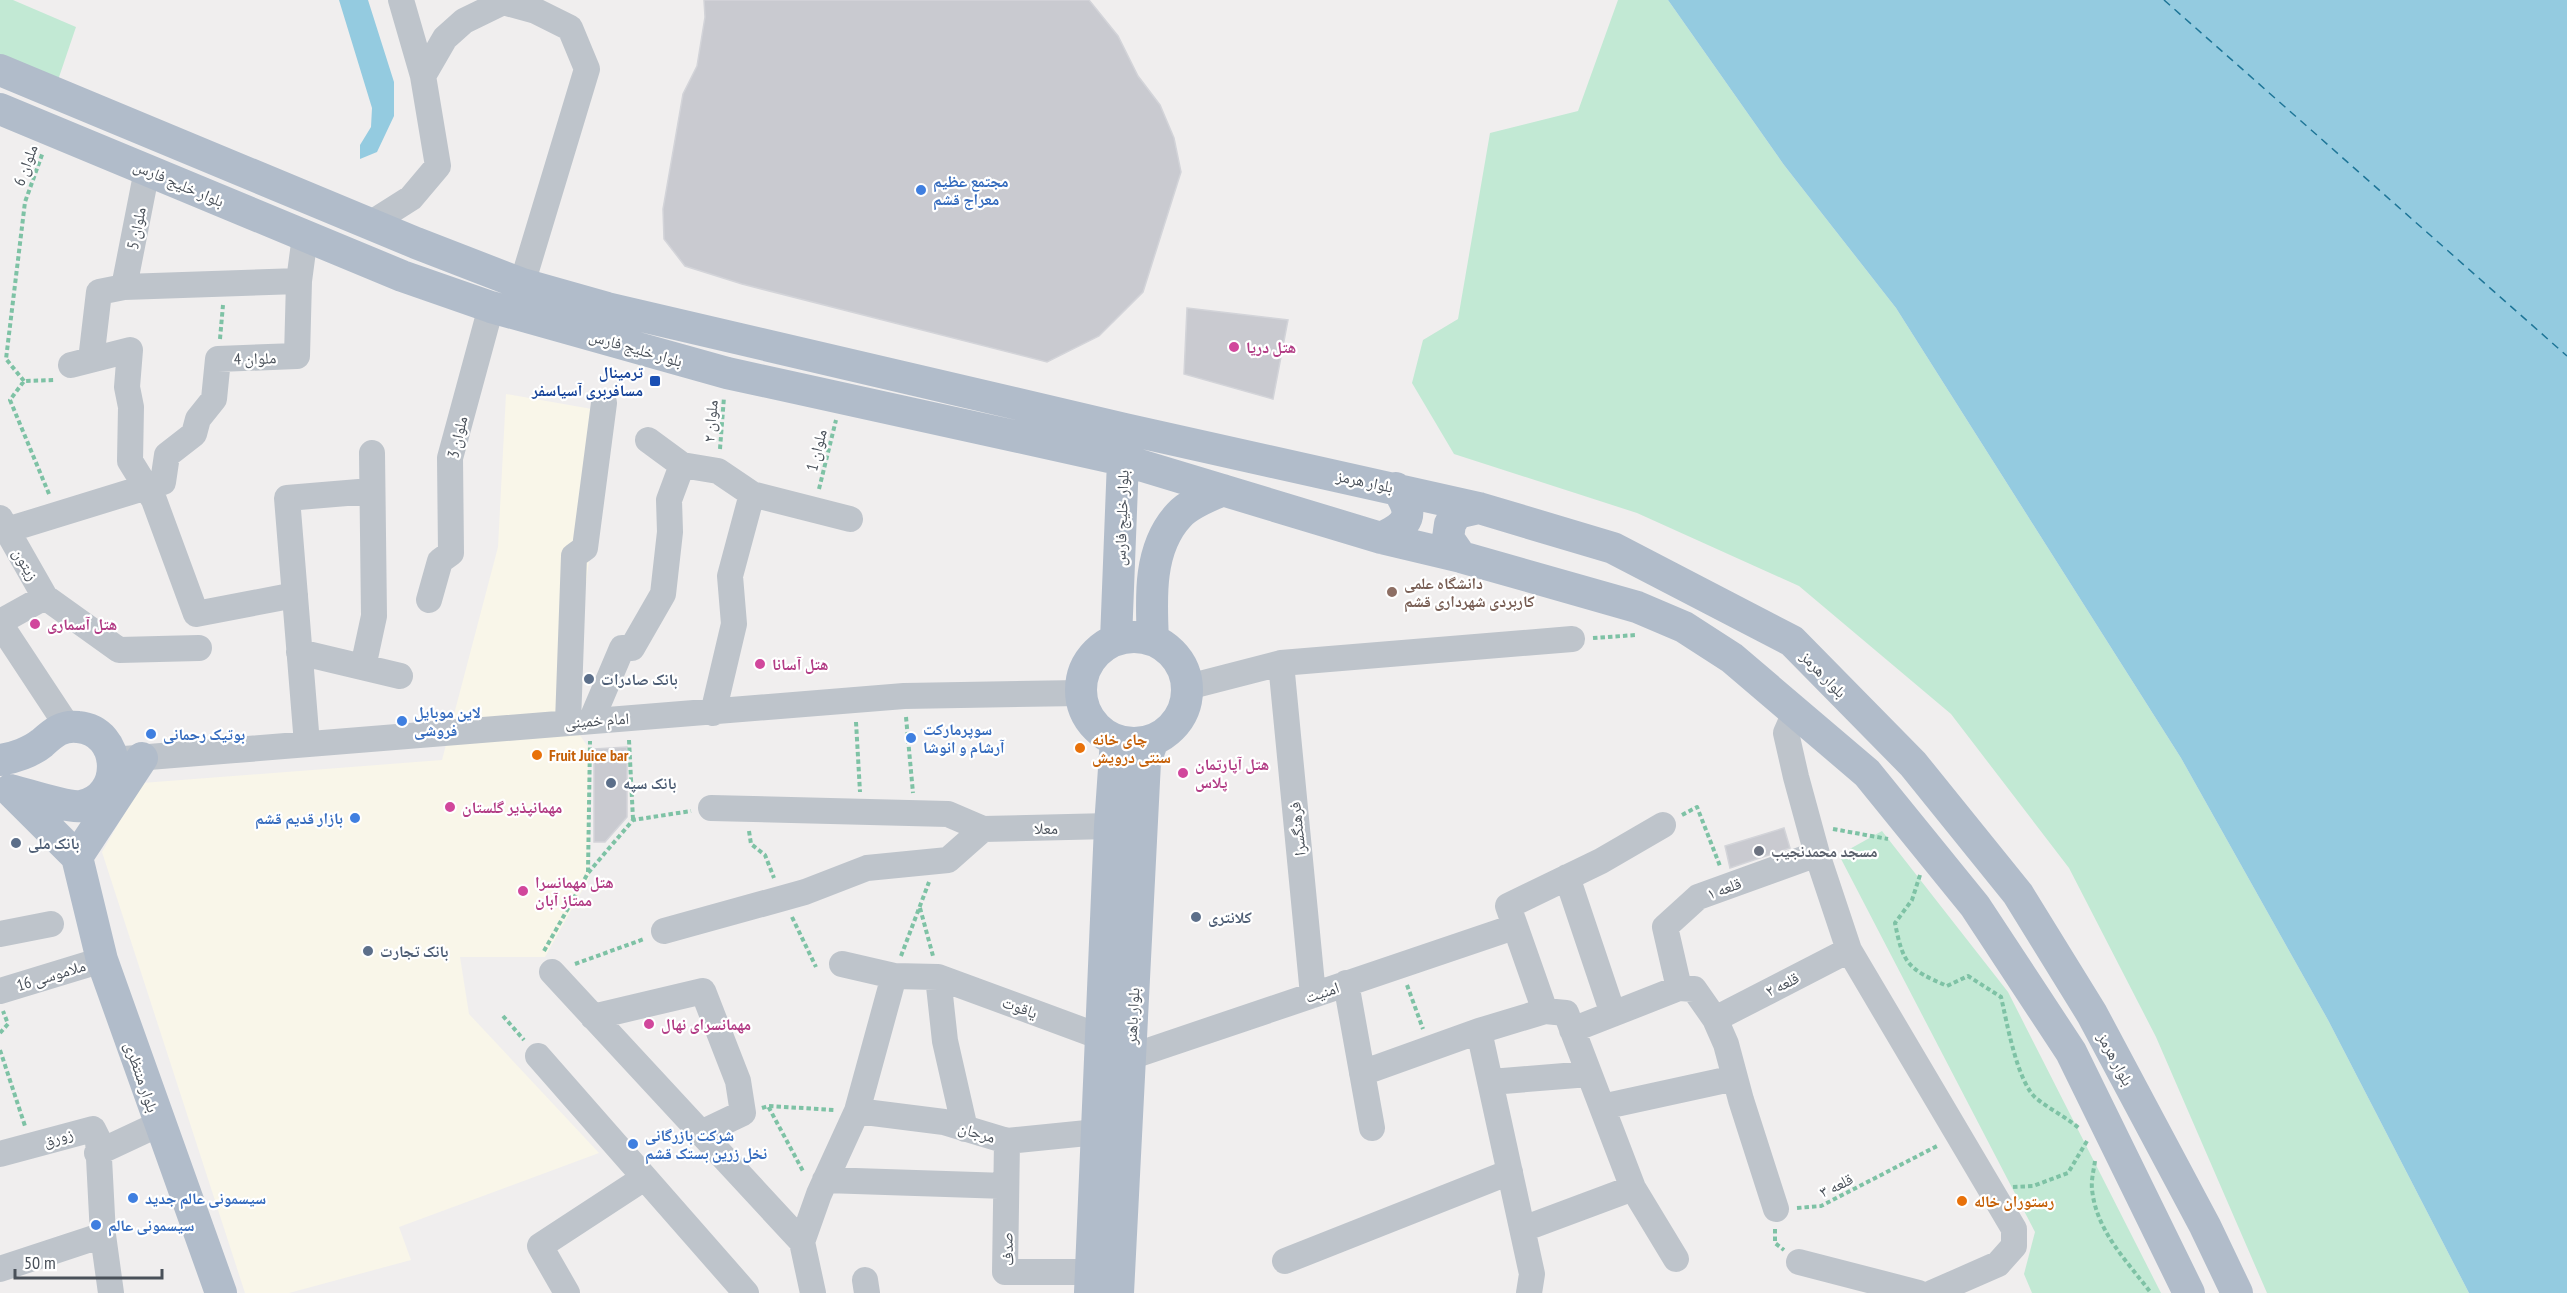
<svg xmlns="http://www.w3.org/2000/svg" width="2567" height="1293" font-family="'PT Sans Narrow','Noto Naskh Arabic',sans-serif">
  <rect width="100%" height="100%" fill="#f0eeee"/>
  <path fill="#f9f6e9" d="M506,394L609,412L568,718L588,747L589,878L545,957H460L469,1014L599,1153L399,1227L411,1260L289,1293H245L102,852L142,783L442,760L498,547Z"/>
  <path fill="#c2e9d4" d="M0,0H13L76,27L57,83L0,58Z
    M1618,0H1668L1784,165L1896,308L2181,758L2328,1020L2469,1293H2267L2156,1037L2069,868L1951,714L1799,586L1637,513L1454,454L1412,383L1423,340L1458,319L1490,133L1578,111Z
    M1882,831L2008,992L2161,1293H2032L2024,1274L2035,1232L1839,855Z"/>
  <path fill="#94cbe0" d="M339,0H368L394,82V116L377,152L360,159V145L371,127L372,108Z
    M1668,0H2567V1293H2469L2328,1020L2181,758L1896,308L1784,165Z"/>
  <g fill="none" stroke-linecap="round" stroke-linejoin="round">
    <path stroke="#1e7597" stroke-width="1.5" stroke-dasharray="8 6" stroke-linecap="butt" d="M2164,0L2567,356"/>
  </g>
  <path fill="#c9cad0" stroke="#d3d4d9" stroke-width="1.5" d="M704,0H1089L1118,36L1138,76L1160,105L1174,138L1181,172L1143,292L1099,336L1047,362L742,284L685,266L664,239L663,209L683,94L697,66L705,17Z
    M1187,308L1288,320L1273,399L1184,374Z
    M627,747V817L605,842H594V749Z
    M1784,828L1790,848L1730,868L1725,846Z"/>
  <g fill="none" stroke-linecap="round" stroke-linejoin="round">
    <path stroke="#7ec2a5" stroke-width="4" stroke-dasharray="4.5 3" stroke-linecap="butt" d="M220,339L223,305
      M24,381L6,359L25,202L43,152
      M720,449L724,397
      M819,489L836,420
      M49,494L10,400L24,381L56,380
      M1593,638L1636,635
      M906,717L913,793
      M856,722L860,792
      M629,740L633,819
      M1682,815L1697,807L1720,866
      M1833,829L1888,839
      M749,831L751,844L765,855L774,878
      M588,872L590,741
      M1920,875L1912,900L1895,923C1903,964 1908,969 1947,986L1968,976L2001,997C2007,1022 2017,1083 2037,1099C2051,1110 2066,1117 2080,1129
      M920,908L933,956
      M792,917L816,967
      M544,951L588,873L633,820L691,811
      M901,956L929,882
      M575,964L644,939
      M1407,985L1423,1029
      M503,1016L524,1040
      M0,1033L8,1024L3,1011
      M0,1050L25,1126
      M769,1106L834,1110
      M762,1108L768,1106L804,1173
      M2095,1161C2094,1169 2091,1180 2092,1189C2096,1231 2127,1261 2151,1293
      M2013,1187L2033,1186L2068,1173L2087,1141
      M1797,1208L1821,1206L1939,1145
      M1775,1229V1243L1784,1250"/>
    <path stroke="#bec4cb" stroke-width="26" d="M401,0L423,76
      M370,224L411,198L438,166L423,76L445,38L464,21L503,2L536,11L570,28L587,69L522,284
      M124,287L147,170
      M91,360L99,292L124,287L299,281
      M71,365L130,350L127,387L131,407L130,461L154,500L196,614L295,595
      M648,440L682,465L718,471L752,494L850,519
      M0,518L45,597L0,622
      M7,530L163,482L167,455L194,434L198,419L214,399L218,359L297,356L299,281L305,236
      M45,597L119,650L199,648
      M429,600L440,561L451,553L450,458L491,307
      M0,624L68,727
      M299,652L400,676
      M1281,663L1313,995
      M363,667L374,616L372,453
      M1188,687L1281,663L1572,639
      M1796,710L1786,733L1796,777L1817,854L1849,950L2014,1229V1246L1998,1264L1932,1293
      M713,713L734,624L730,576L752,494
      M591,721L622,648H632L663,594L670,532L669,500L682,465
      M568,722L574,556L585,548L604,403
      M307,744L287,498L371,491
      M124,759L904,696L1081,693
      M711,808L948,814L983,829L1110,826
      M1567,877L1613,1014
      M664,931L805,892L867,868L948,860L983,829
      M0,934L51,924
      M842,964L894,976L938,977L1101,1037
      M552,972L802,1242L813,1293
      M938,977L945,1041L965,1129
      M1346,983L1372,1128
      M1679,988L1665,927L1698,897L1817,854
      M0,991L102,960
      M1545,1011L1508,906L1601,861L1663,825
      M593,1017L703,991L738,1081L743,1113L701,1133
      M1715,1019L1849,950
      M1572,1030L1679,988L1694,989L1715,1019L1726,1044L1741,1100L1776,1209
      M538,1056L746,1293
      M1130,1057L1514,927
      M1362,1073L1479,1031
      M1491,1082L1589,1074
      M1602,1107L1735,1078
      M857,1111L944,1122L1007,1141L1097,1132
      M1007,1141L1005,1272H1091
      M97,1153L159,1124
      M0,1154L93,1129L98,1139L103,1235L111,1293
      M825,1180L1006,1186
      M1523,1229L1633,1188
      M802,1242L819,1194L857,1111L894,976
      M1285,1261L1510,1172
      M1799,1262L1919,1293
      M0,1269L103,1235
      M865,1280L867,1293
      M567,1293L540,1246L644,1178
      M1529,1293L1532,1274L1479,1031L1545,1011L1566,1013L1633,1188L1676,1259"/>
    <path stroke="#b1bcca" stroke-width="32" d="M0,70L416,243L522,284L607,308L1125,429L1479,508L1613,548L1792,641L1913,764L2018,894L2092,1014L2205,1226L2237,1293
      M0,109L402,276L491,307L727,373L1123,460L1116,640
      M1123,460L1381,538L1461,557L1637,607L1684,627L1732,658L1867,773L1975,906L2071,1052L2189,1293
      M1381,538C1409,525 1416,514 1396,488
      M1461,557L1448,538L1450,524L1457,513L1479,508
      M1081 690a53 53 0 1 1 106 0a53 53 0 1 1-106 0Z
      M1153,640C1151,599 1148,548 1179,515C1190,503 1208,497 1223,490
      M0,760C14,758 31,752 42,743C53,733 62,725 78,727C123,731 125,798 81,806C67,808 27,794 10,790
      M10,790L77,857L102,960L221,1293
      M77,857L142,758
      M1090,1293L1110,826L1116,740
      M1118,1293L1145,762L1153,740"/>
  </g>
  <g fill="#3f7fe0" stroke="#fff" stroke-width="2">
    <circle cx="921" cy="190" r="6"/>
    <circle cx="402" cy="721" r="6"/>
    <circle cx="151" cy="734" r="6"/>
    <circle cx="911" cy="738" r="6"/>
    <circle cx="355" cy="818" r="6"/>
    <circle cx="633" cy="1144" r="6"/>
    <circle cx="133" cy="1198" r="6"/>
    <circle cx="96" cy="1225" r="6"/>
  </g>
  <g fill="#d1479c" stroke="#fff" stroke-width="2">
    <circle cx="1234" cy="347" r="6"/>
    <circle cx="35" cy="624" r="6"/>
    <circle cx="760" cy="664" r="6"/>
    <circle cx="1183" cy="773" r="6"/>
    <circle cx="450" cy="807" r="6"/>
    <circle cx="523" cy="891" r="6"/>
    <circle cx="649" cy="1024" r="6"/>
  </g>
  <rect fill="#1a4fb4" stroke="#fff" stroke-width="2" x="649" y="375" width="12" height="12" rx="3"/>
  <circle fill="#8d6e63" stroke="#fff" stroke-width="2" cx="1392" cy="592" r="6"/>
  <g fill="#5c6f8a" stroke="#fff" stroke-width="2">
    <circle cx="589" cy="679" r="6"/>
    <circle cx="611" cy="783" r="6"/>
    <circle cx="16" cy="843" r="6"/>
    <circle cx="1196" cy="917" r="6"/>
    <circle cx="368" cy="951" r="6"/>
  </g>
  <g fill="#e8710a" stroke="#fff" stroke-width="2">
    <circle cx="1080" cy="748" r="6"/>
    <circle cx="537" cy="755" r="6"/>
    <circle cx="1962" cy="1201" r="6"/>
  </g>
  <circle fill="#6b7280" stroke="#fff" stroke-width="2" cx="1759" cy="851" r="6"/>
  <g text-anchor="middle" stroke-width="4.5" stroke-linejoin="round" paint-order="stroke">
    <g font-size="16" fill="#495059" stroke="#fff">
      <text transform="translate(25 165) rotate(-70)" y="6">ملوان 6</text>
      <text transform="translate(179 183) rotate(23)" y="6">بلوار خلیج فارس</text>
      <text transform="translate(136 228) rotate(-79)" y="6">ملوان 5</text>
      <text transform="translate(636 348) rotate(16)" y="6">بلوار خلیج فارس</text>
      <text transform="translate(255 358) rotate(-2)" y="6">ملوان 4</text>
      <text transform="translate(710 421) rotate(-85)" y="6">ملوان ۲</text>
      <text transform="translate(457 437) rotate(-77)" y="6">ملوان 3</text>
      <text transform="translate(816 450) rotate(-76)" y="6">ملوان 1</text>
      <text transform="translate(1365 481) rotate(12)" y="6">بلوار هرمز</text>
      <text transform="translate(1121 518) rotate(-88)" y="6">بلوار خلیج فارس</text>
      <text transform="translate(26 564) rotate(60)" y="6">زیتون</text>
      <text transform="translate(1824 674) rotate(46)" y="6">بلوار هرمز</text>
      <text transform="translate(597 720) rotate(-4)" y="6">امام خمینی</text>
      <text transform="translate(1046 828) rotate(-1)" y="6">معلا</text>
      <text transform="translate(1297 829) rotate(-96)" y="6">فرهنگسرا</text>
      <text transform="translate(1724 888) rotate(-20)" y="6">قلعه ۱</text>
      <text transform="translate(51 975) rotate(-17)" y="6">ملاموسی 16</text>
      <text transform="translate(1782 984) rotate(-27)" y="6">قلعه ۲</text>
      <text transform="translate(1322 992) rotate(-19)" y="6">امنیت</text>
      <text transform="translate(1020 1007) rotate(20)" y="6">یاقوت</text>
      <text transform="translate(1132 1016) rotate(-87)" y="6">بلوار باهنر</text>
      <text transform="translate(2116 1059) rotate(62)" y="6">بلوار هرمز</text>
      <text transform="translate(142 1077) rotate(71)" y="6">بلوار منتظری</text>
      <text transform="translate(977 1132) rotate(17)" y="6">مرجان</text>
      <text transform="translate(58 1137) rotate(-16)" y="6">زورق</text>
      <text transform="translate(1836 1185) rotate(-26)" y="6">قلعه ۳</text>
      <text transform="translate(1007 1249) rotate(-92)" y="6">صدف</text>
    </g>
    <g font-size="16" font-weight="bold" fill="#366cbe" stroke="#fff" text-anchor="start">
      <text x="933" y="187">مجتمع عظیم<tspan x="933" dy="18">معراج قشم</tspan></text>
      <text x="414" y="718">لاین موبایل<tspan x="414" dy="18">فروشی</tspan></text>
      <text x="923" y="735">سوپرمارکت<tspan x="923" dy="18">آرشام و انوشا</tspan></text>
      <text x="163" y="740">بوتیک رحمانی</text>
      <text x="343" y="824" text-anchor="end">بازار قدیم قشم</text>
      <text x="645" y="1141">شرکت بازرگانی<tspan x="645" dy="18">نخل زرین بستک قشم</tspan></text>
      <text x="145" y="1204">سیسمونی عالم جدید</text>
      <text x="108" y="1231">سیسمونی عالم</text>
    </g>
    <g font-size="16" font-weight="bold" fill="#b23c85" stroke="#fff" text-anchor="start">
      <text x="1246" y="353">هتل دریا</text>
      <text x="47" y="630">هتل آسماری</text>
      <text x="772" y="670">هتل آسانا</text>
      <text x="1195" y="770">هتل آپارتمان<tspan x="1195" dy="18">پلاس</tspan></text>
      <text x="462" y="813">مهمانپذیر گلستان</text>
      <text x="535" y="888">هتل مهمانسرا<tspan x="535" dy="18">ممتاز آبان</tspan></text>
      <text x="661" y="1030">مهمانسرای نهال</text>
    </g>
    <g font-size="16" font-weight="bold" fill="#164399" stroke="#fff" text-anchor="end">
      <text x="643" y="378">ترمینال<tspan x="643" dy="18">مسافربری آسیاسفر</tspan></text>
    </g>
    <g font-size="16" font-weight="bold" fill="#785e54" stroke="#fff" text-anchor="start">
      <text x="1404" y="589">دانشگاه علمی<tspan x="1404" dy="18">کاربردی شهرداری قشم</tspan></text>
    </g>
    <g font-size="16" font-weight="bold" fill="#4e5e75" stroke="#fff" text-anchor="start">
      <text x="601" y="685">بانک صادرات</text>
      <text x="623" y="789">بانک سپه</text>
      <text x="28" y="849">بانک ملی</text>
      <text x="1208" y="923">کلانتری</text>
      <text x="380" y="957">بانک تجارت</text>
    </g>
    <g font-size="16" font-weight="bold" fill="#c56008" stroke="#fff" text-anchor="start">
      <text x="1092" y="745">چای خانه<tspan x="1092" dy="18">سنتی درویش</tspan></text>
      <text x="549" y="761">Fruit Juice bar</text>
      <text x="1974" y="1207">رستوران خاله</text>
    </g>
    <g font-size="16" font-weight="bold" fill="#5b616d" stroke="#fff" text-anchor="start">
      <text x="1771" y="857">مسجد محمدنجیب</text>
    </g>
  </g>
  <path d="M15 1269v9h147v-9" fill="none" stroke="#495059" stroke-width="3"/>
  <text x="24" y="1269" font-size="18" fill="#495059" stroke="#ffffff" stroke-width="4.5" paint-order="stroke">50 m</text>
</svg>
